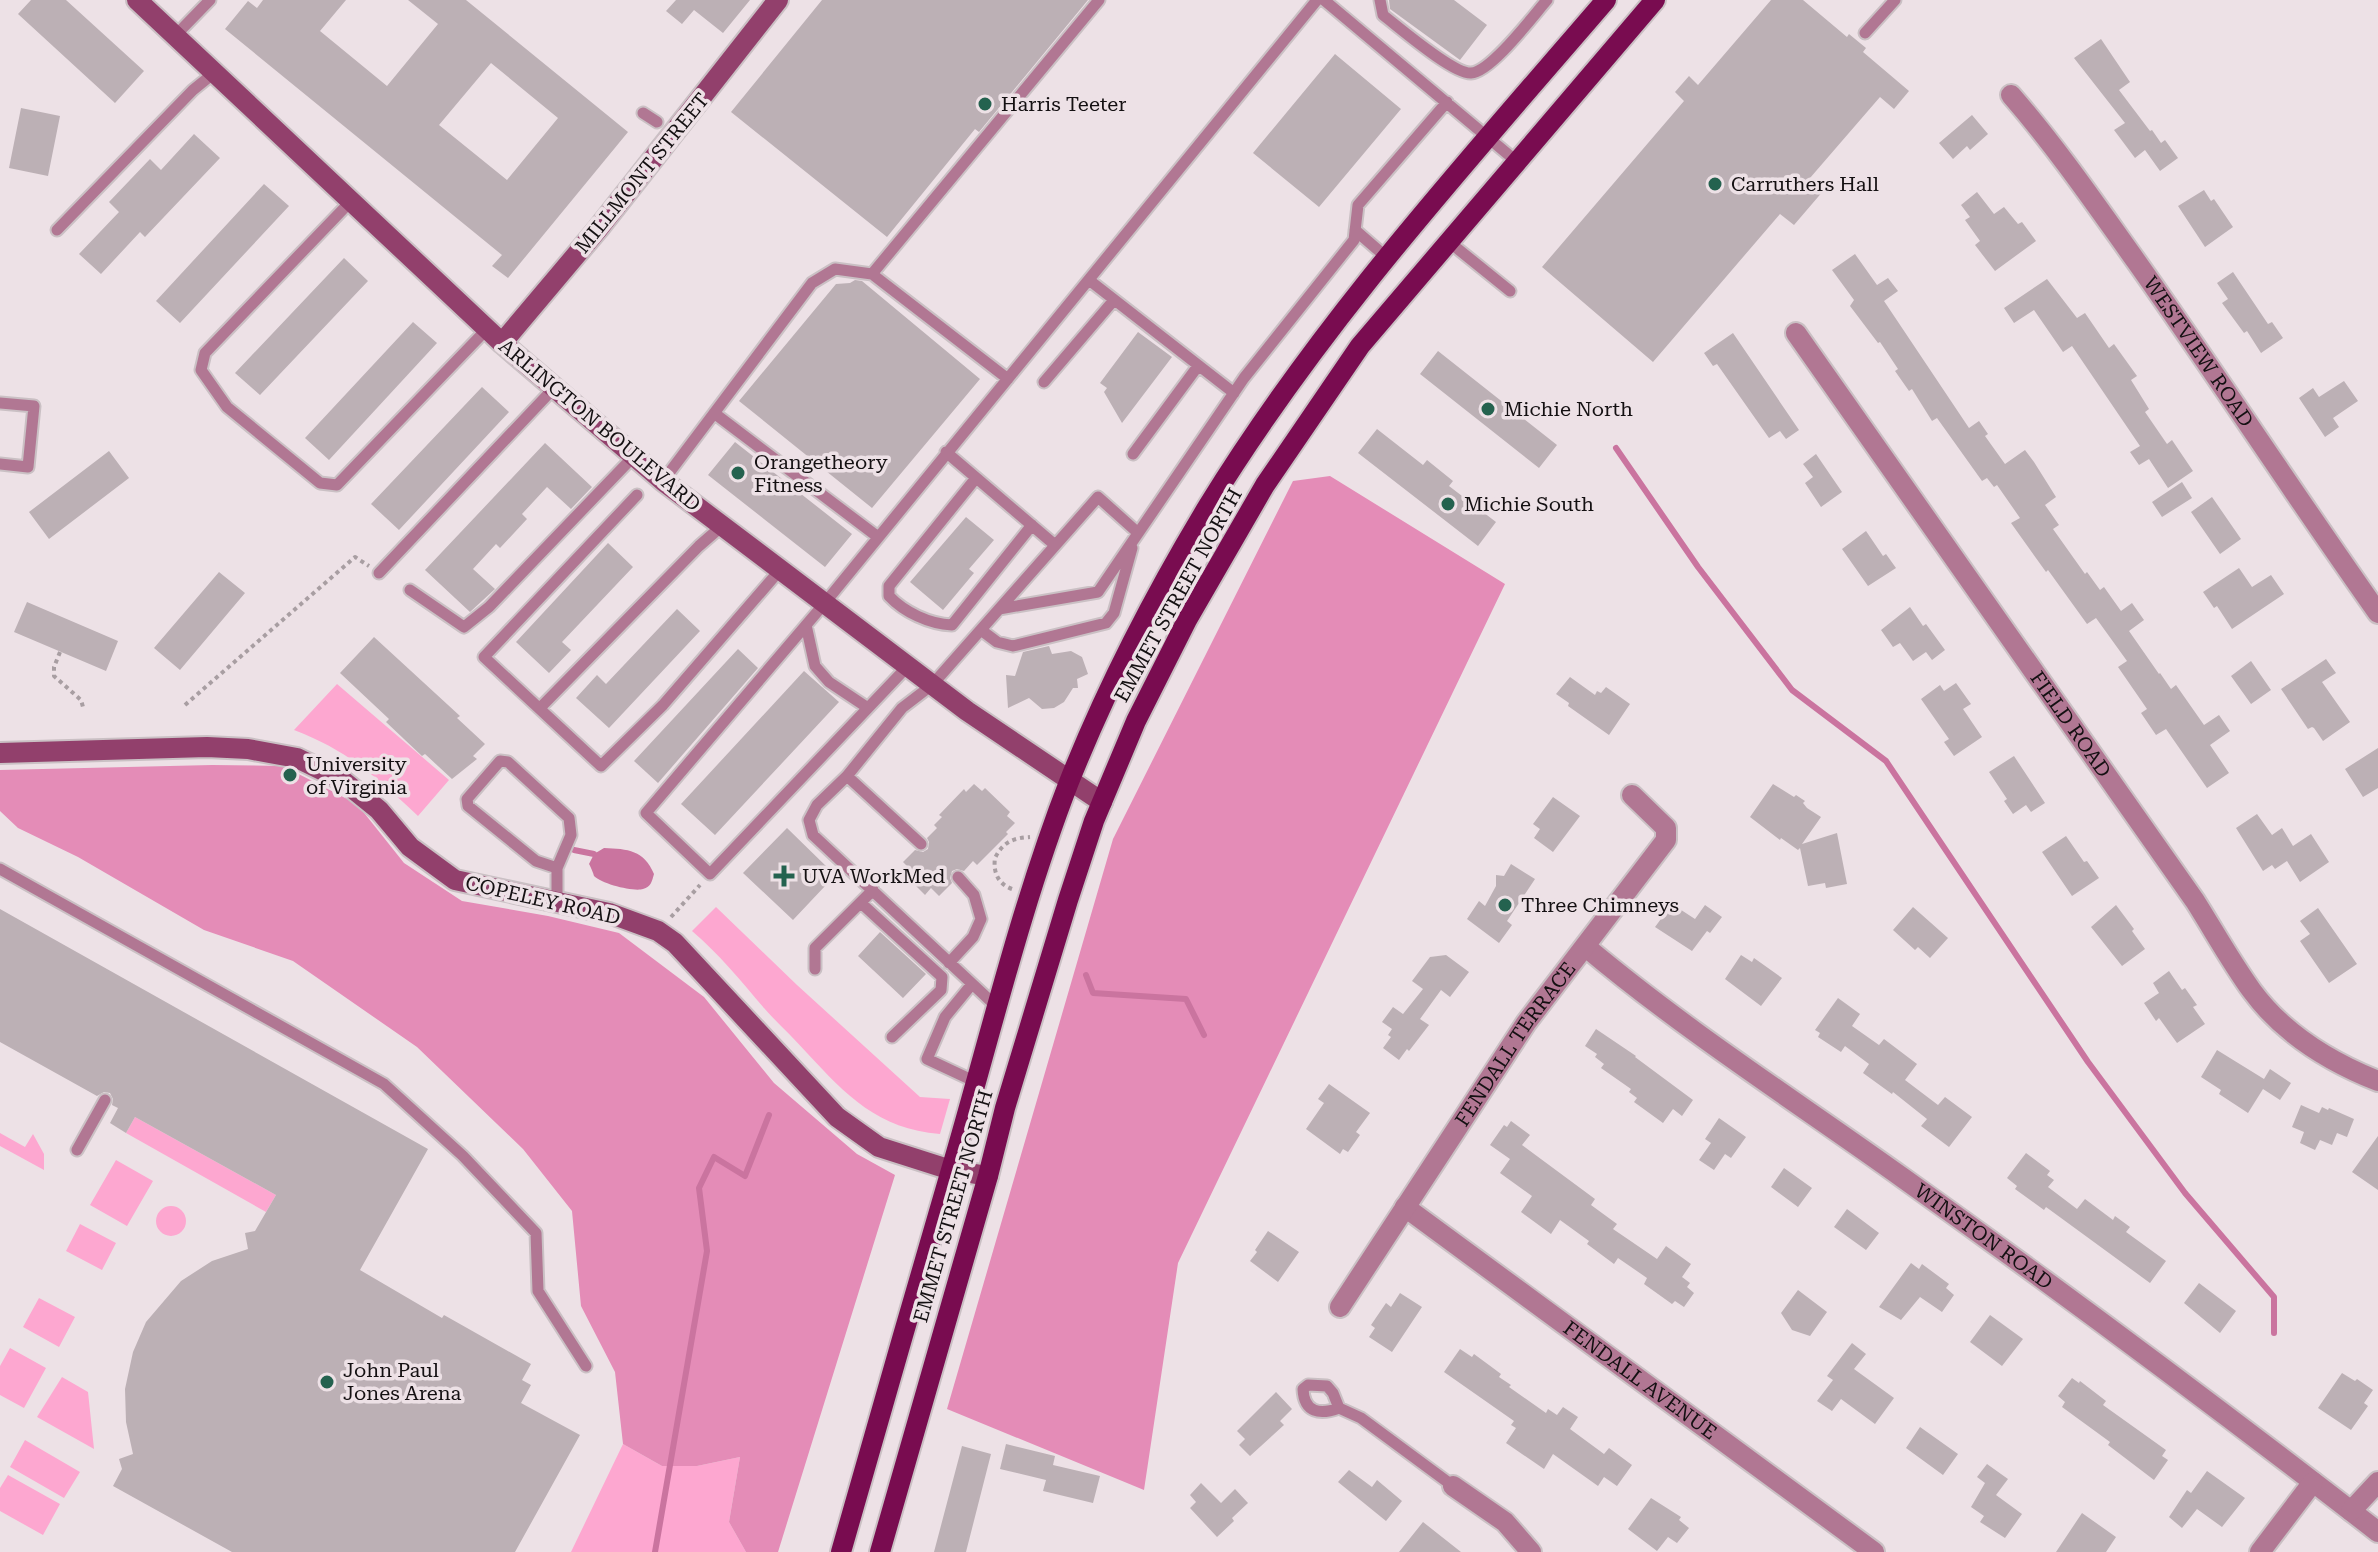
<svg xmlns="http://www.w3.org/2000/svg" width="2378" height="1552" font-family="'Roboto Serif',serif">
  <rect width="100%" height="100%" fill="#ede1e6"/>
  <path fill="#fda7d0" d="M337,684L449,780L418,816C376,777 349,751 294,730Z
    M716,907L797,985L920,1097L950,1099L940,1134C878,1129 846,1095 807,1053C793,1037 777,1023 764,1008C741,981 719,954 692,931Z
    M135,1117L276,1195L266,1212L126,1133Z
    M0,1133L25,1147L33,1134L44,1154V1170L0,1146Z
    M116,1160L153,1181L127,1226L90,1205Z
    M156 1221a15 15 0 1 1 30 0a15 15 0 1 1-30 0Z
    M80,1224L116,1243L102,1270L66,1251Z
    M39,1298L75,1317L59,1347L23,1327Z
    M10,1348L46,1368L24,1408L0,1395V1366Z
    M62,1377L88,1392L94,1449L37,1417Z
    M25,1440L80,1472L64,1498L10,1467Z
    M623,1444L662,1466H697L740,1457L729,1522L746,1552H571Z
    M8,1475L60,1504L43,1535L0,1511V1488Z"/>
  <path fill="#e48cb7" d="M1330,476L1505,584L1178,1263L1144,1490L947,1409L1113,839L1293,481Z
    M212,765L283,766L357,804L404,863L462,901L548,916L619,933L704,997L774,1083L857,1154L895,1175L778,1552H746L729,1522L740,1457L697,1466H662L623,1444L615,1372L581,1306L572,1211L523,1149L417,1047L293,961L204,930L78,857L18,828L0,811V770Z"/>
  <path fill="#ca749f" d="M604,848C628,849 644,850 654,874C652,881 651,887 643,889C634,892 602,884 594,876C594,875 590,865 589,864L594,854Z"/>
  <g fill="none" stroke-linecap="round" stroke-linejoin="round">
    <path stroke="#ca749f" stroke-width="6" d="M1616,448L1698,567L1792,690L1886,761L2088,1062L2185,1193L2274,1297V1333
      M574,850L594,854
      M1086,975L1093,993L1186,999L1204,1035
      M655,1552L707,1251L699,1188L714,1157L745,1176L769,1115"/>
  </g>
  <path fill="#bcb0b5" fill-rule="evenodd" d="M31,0H66L144,71L115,103L18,14Z
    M263,0H346L320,31L387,86L438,24L408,0H466L628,132L508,278L492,266L502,255L225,29L248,1L257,8ZM491,63L558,118L507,180L439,125Z
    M676,0H750L723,33L694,10L682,24L666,11Z
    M822,0H1088L979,132L975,129L887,237L731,112Z
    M1389,0H1454L1487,25L1460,60L1390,9Z
    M1771,0H1803L1847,37L1849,34L1866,48L1863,52L1909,91L1894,109L1880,97L1810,178L1824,190L1794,225L1780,214L1653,362L1542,267L1684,101L1675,92L1689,76L1698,85Z
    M2101,39L2130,82L2119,90L2150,131L2152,130L2161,143L2165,140L2178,158L2160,171L2145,150L2135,158L2114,130L2125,123L2074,58Z
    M1335,54L1401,109L1319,207L1253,153Z
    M21,108L60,116L48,176L9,168Z
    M1972,115L1988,134L1970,150L1967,146L1953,159L1939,143Z
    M194,134L220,158L145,237L140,232L101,274L79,254L119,212L109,202L150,159L161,170Z
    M264,184L289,206L180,323L156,301Z
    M2204,190L2211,201L2214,199L2233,227L2205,247L2178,206Z
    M1977,192L1994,214L2004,207L2018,224L2022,222L2036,241L1995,271L1975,245L1980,241L1965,220L1970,217L1961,205Z
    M1855,254L1877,285L1888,278L1898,291L1884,301L1969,428L1979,421L1988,434L1985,436L2005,464L2025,450L2034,462L2056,497L2045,505L2059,525L2053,529L2085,574L2087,572L2100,590L2104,587L2121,611L2132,603L2144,620L2129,631L2159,674L2160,673L2171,689L2176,685L2204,725L2219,715L2230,731L2210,745L2229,773L2207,788L2166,729L2156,735L2141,713L2147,709L2118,667L2127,661L2096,618L2087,624L2048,570L2046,572L2011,523L2020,518L1997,485L1994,487L1987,478L1982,481L1937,418L1932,421L1912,389L1909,391L1895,371L1898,369L1880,342L1878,343L1850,306L1854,300L1832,270Z
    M344,258L368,281L260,395L235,373Z
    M2233,272L2268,324L2272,322L2283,338L2261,353L2247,331L2244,333L2222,303L2228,299L2217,283Z
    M2047,279L2077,318L2085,313L2109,348L2114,344L2137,376L2131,380L2149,409L2145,412L2167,444L2172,440L2193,471L2168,488L2149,459L2139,465L2130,452L2140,446L2072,346L2063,352L2034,310L2014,323L2004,308Z
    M855,280L862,281L980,379L872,508L739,401L836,284L850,283Z
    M413,322L437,343L329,460L305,438Z
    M1138,332L1172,357L1122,423L1104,392L1107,388L1100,383Z
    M1733,333L1799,430L1786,439L1780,431L1769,438L1717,364L1713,366L1704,353Z
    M1438,351L1557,445L1539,468L1420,374Z
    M2344,381L2358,401L2333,418L2339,427L2325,437L2299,398L2313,388L2319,397Z
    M482,387L509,412L399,530L371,504Z
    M1377,429L1423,465L1427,460L1453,481L1449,486L1496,522L1478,546L1358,453Z
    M735,442L852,534L825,567L708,475Z
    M545,443L592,487L571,509L547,487L522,514L527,519L500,548L496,544L473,569L495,589L470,612L425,570Z
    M109,451L129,478L49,539L29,512Z
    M1816,454L1842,492L1821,507L1805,483L1813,477L1803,464Z
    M2182,482L2192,498L2162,517L2152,502Z
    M2212,497L2241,539L2220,554L2191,512Z
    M966,517L994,540L969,569L974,573L943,610L910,582Z
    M1866,531L1883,556L1886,554L1896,568L1868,586L1842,549Z
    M608,543L633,567L562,642L571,650L549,673L516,642Z
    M2239,568L2252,587L2271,575L2284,594L2232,629L2217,606L2214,608L2203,592Z
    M219,572L245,593L180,670L154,648Z
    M27,602L118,641L106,671L14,632Z
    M1910,607L1923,626L1926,624L1945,650L1932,660L1926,652L1913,661L1900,643L1893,647L1881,630Z
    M677,609L700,631L609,728L576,698L597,675L606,684Z
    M374,637L460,716L457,718L485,744L473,756L477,759L452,779L425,754L422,756L386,722L389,719L340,673Z
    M1049,646L1052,654L1071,651L1082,657L1088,674L1077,679L1078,688H1073L1064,702L1054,708L1042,709L1029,698L1008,708L1006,675L1015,676L1023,652Z
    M738,649L758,668L658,783L634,761Z
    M2326,659L2336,673L2322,682L2350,722L2323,741L2314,728L2312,727L2308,729L2281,689Z
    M2251,661L2271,690L2251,704L2231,676Z
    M804,671L839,702L715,835L681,804Z
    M1570,677L1595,695L1597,691L1601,693L1606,687L1630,704L1609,735L1568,706L1569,703L1556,694Z
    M1956,683L1971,704L1963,709L1982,737L1954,756L1944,742L1949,739L1921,699L1940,685L1944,691Z
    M2378,748V788L2363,797L2345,769Z
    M2014,756L2045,803L2031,812L2026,805L2013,814L2004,801L2007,799L1989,772Z
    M974,784L982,791L985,788L1010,812L1007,816L1015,823L1006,832L1008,834L977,865L973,861L964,871L957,869L952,871L950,878L952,883L939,896L931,888L925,895L907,877L912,871L903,862L915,850L923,852L928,849L929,842L927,838L937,828L934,825L942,817L939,815L964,789L966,792Z
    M1773,784L1794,797L1796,795L1805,801L1803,803L1807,808L1821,817L1802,844L1837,833L1847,884L1826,888L1825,883L1808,886L1800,848L1798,850L1781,838L1780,840L1750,817Z
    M1553,797L1580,816L1553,852L1534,838L1540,829L1533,824Z
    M2257,814L2272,835L2282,828L2293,846L2311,834L2329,862L2300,882L2287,861L2275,869L2272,865L2263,871L2236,828Z
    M787,828L829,869L820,879L826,885L793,920L743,873Z
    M2066,836L2084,862L2087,861L2099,878L2072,896L2042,852Z
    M1511,864L1535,879L1507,921L1512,925L1499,943L1467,919L1479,901L1485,906L1496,886V875L1504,876Z
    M1672,904L1695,919L1705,905L1722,917L1710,933L1707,931L1692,951L1655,927Z
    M2116,905L2134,929L2132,931L2145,949L2122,966L2091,927Z
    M1913,907L1948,938L1930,958L1918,947L1915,950L1893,930Z
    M2318,908L2357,964L2329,983L2300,941L2310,934L2300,921Z
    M0,909L428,1149L360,1270L442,1318L444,1315L531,1364L522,1380L531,1385L521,1403L580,1435L515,1552H232L113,1486L122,1469L119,1459L133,1454L126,1422L125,1389L133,1352L146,1322L181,1281L212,1261L248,1249L245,1233L255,1231L276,1195L135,1117L126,1133L110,1123L118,1108L112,1105L113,1099L110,1093L104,1092L97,1096L0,1042Z
    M880,932L926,974L903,998L858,956Z
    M1446,955L1469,972L1450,997L1441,990L1420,1019L1429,1025L1409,1051L1407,1049L1399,1060L1383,1048L1391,1037L1388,1035L1392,1029L1382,1022L1393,1007L1403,1014L1423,989L1412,981L1430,957Z
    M1741,955L1752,962L1754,958L1782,978L1761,1006L1725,979Z
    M2169,971L2182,990L2185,988L2197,1005L2193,1007L2205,1024L2177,1043L2159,1018L2156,1021L2144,1003L2159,993L2153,983Z
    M1838,998L1860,1014L1852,1026L1879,1045L1884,1039L1917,1064L1905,1080L1938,1105L1945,1097L1972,1117L1949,1147L1921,1126L1927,1119L1893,1092L1892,1094L1863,1073L1869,1064L1845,1046L1841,1052L1818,1037L1820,1033L1815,1030Z
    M1596,1029L1636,1056L1635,1057L1693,1100L1682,1116L1673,1109L1663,1123L1634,1102L1637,1098L1629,1092L1631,1089L1601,1068L1604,1064L1595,1057L1597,1054L1585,1046Z
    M2217,1050L2264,1079L2270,1069L2291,1083L2280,1100L2263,1089L2248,1113L2219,1094L2221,1090L2201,1077Z
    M1329,1084L1370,1113L1356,1132L1360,1135L1348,1152L1343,1149L1340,1154L1306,1129L1324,1103L1318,1099Z
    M2301,1105L2319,1113L2322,1107L2328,1110L2329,1108L2354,1119L2347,1137L2337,1133L2332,1145L2320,1140L2315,1150L2300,1143L2304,1132L2292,1127Z
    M1719,1118L1746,1137L1731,1158L1725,1154L1714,1170L1699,1160L1711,1143L1705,1139Z
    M1511,1121L1530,1135L1522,1145L1595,1199L1591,1205L1617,1224L1613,1229L1657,1259L1666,1246L1691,1264L1682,1277L1690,1283L1687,1287L1694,1293L1684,1307L1675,1301L1672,1304L1644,1284L1647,1278L1618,1258L1614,1264L1587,1244L1589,1241L1560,1220L1551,1234L1521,1212L1532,1196L1500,1173L1510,1159L1490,1145L1504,1125L1507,1127Z
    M2378,1136V1190L2352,1172Z
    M2026,1153L2050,1171L2047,1175L2054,1180L2048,1187L2077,1209L2085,1199L2113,1220L2115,1216L2130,1227L2126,1232L2166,1261L2150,1283L2046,1207L2044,1210L2015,1189L2017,1186L2007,1178Z
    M1784,1168L1812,1188L1798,1207L1771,1187Z
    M1847,1209L1879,1233L1866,1250L1834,1227Z
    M1268,1231L1299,1252L1278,1282L1250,1261L1257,1252L1255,1250Z
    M1911,1263L1919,1269L1922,1264L1949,1284L1946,1288L1954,1295L1942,1312L1920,1297L1901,1320L1879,1307Z
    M2199,1283L2236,1311L2220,1333L2184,1303Z
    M1798,1290L1827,1312L1810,1336L1792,1330L1781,1313Z
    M1400,1293L1422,1307L1392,1352L1369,1337L1375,1328L1371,1325L1386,1303L1391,1307Z
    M1990,1315L2023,1339L2002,1366L1970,1342Z
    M1852,1343L1866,1354L1854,1369L1894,1398L1875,1424L1841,1399L1832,1411L1817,1401L1833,1380L1827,1376Z
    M1460,1349L1472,1357L1474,1354L1493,1368L1501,1374L1499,1377L1511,1385L1509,1387L1546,1413L1548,1409L1557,1415L1563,1407L1578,1417L1570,1429L1604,1454L1609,1448L1632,1465L1617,1486L1604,1477L1598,1486L1553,1454L1544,1469L1506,1443L1516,1428L1511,1425L1514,1421L1444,1372Z
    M2342,1373L2355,1381L2357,1379L2373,1390L2364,1403L2368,1406L2351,1430L2318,1408Z
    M2072,1378L2079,1383L2080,1381L2106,1401L2103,1405L2166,1450L2162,1456L2168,1460L2154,1480L2108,1445L2110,1442L2062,1407L2065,1402L2058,1396Z
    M1276,1392L1292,1409L1280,1421L1284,1425L1250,1456L1239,1445L1245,1439L1237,1431Z
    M1920,1427L1958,1454L1943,1475L1906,1448Z
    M1006,1444L1055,1456L1053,1465L1100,1476L1093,1503L1043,1491L1046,1480L1000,1469Z
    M962,1446L991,1454L966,1552H934Z
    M1987,1464L2008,1479L1996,1495L2022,1514L2005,1538L1980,1522L1984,1516L1971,1507L1985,1483L1977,1477Z
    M1349,1470L1372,1487L1377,1480L1402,1501L1386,1521L1338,1482Z
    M2207,1471L2245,1498L2222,1527L2197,1509L2182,1528L2169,1517L2187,1490L2191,1493Z
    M1201,1483L1221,1503L1235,1489L1248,1503L1232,1518L1234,1521L1217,1537L1190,1508L1196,1502L1190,1495Z
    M1651,1498L1681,1517L1679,1520L1689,1528L1677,1543L1668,1537L1657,1551L1628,1529Z
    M2082,1513L2116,1537L2106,1552H2056Z
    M1423,1522L1461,1552H1399Z"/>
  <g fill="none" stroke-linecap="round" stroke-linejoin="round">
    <g stroke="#cac0c4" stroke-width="15">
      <path id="lane" d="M1324,0L1516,161
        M1380,0L1383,15C1400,28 1453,74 1471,73C1491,72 1533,16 1547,0
        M1865,33L1895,0
        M175,36L210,0
        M643,113L657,122
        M351,201L205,353L201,370L227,407L320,483L337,485L487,329
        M57,230L193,90L214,73
        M1355,230L1386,257
        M1448,241L1510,291
        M872,274L1099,0
        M1089,280L1234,393
        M1044,382L1114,300
        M0,403L34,406L28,467L0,464
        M714,413L878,537
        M946,452L1055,545
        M1133,454L1198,366
        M976,478L889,586V596C904,612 929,624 952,625L1032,525
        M663,481L812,283L835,269L872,274L1008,379
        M637,495L484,657L601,766L663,705L780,570
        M379,573L554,388
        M410,590L464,627L489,607L634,456
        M999,609L1098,592L1244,378L1354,240L1358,205L1447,102
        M806,625L815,666L829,682L868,708
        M981,630L997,642L1013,646L1106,623L1114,613L1132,548
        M907,667L710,874L646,813L824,604L1317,0
        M540,708L699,546L722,526
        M847,776L921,844
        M557,868L536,861L468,806L467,799L500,761L508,762L569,818L571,835L557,868V901
        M0,869L384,1084L463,1156L536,1233L538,1291L586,1366
        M861,903L942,977L941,990L892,1037
        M949,963L973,937L981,919L974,895L958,877
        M815,969V948L873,890
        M972,984L945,1017L927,1059L976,1082
        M997,1007L813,835L809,820L817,805L847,776L902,708L932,685L1098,497L1137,532
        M77,1150L105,1100
        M1339,1408C1320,1415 1304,1413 1303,1389L1308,1385L1327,1386L1333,1393L1339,1408L1361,1418L1453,1486"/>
    </g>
    <g stroke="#cac0c4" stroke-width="24">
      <g id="street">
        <path id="s1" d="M2011,95C2057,148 2096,205 2136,261C2218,377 2296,497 2378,613"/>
        <path id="s2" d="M1796,333L2195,901C2214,931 2231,962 2252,991C2283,1033 2330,1062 2378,1081"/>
        <path id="s3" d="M1586,947C1686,1031 1797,1102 1903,1178C2064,1293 2222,1411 2378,1532"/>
        <path id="s4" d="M1405,1207L1874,1552"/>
        <path id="s5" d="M1340,1307L1526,1023L1666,840V828L1632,795"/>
        <path d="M1453,1486L1505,1522L1531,1552"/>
        <path d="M2351,1511L2378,1482"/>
        <path d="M2260,1552L2313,1482"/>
      </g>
    </g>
    <g stroke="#cac0c4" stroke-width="24">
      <path id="secondary" d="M137,0L502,343L663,481L967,711L1102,802
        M502,343L598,229L778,0
        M0,753L207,747L248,749L297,758L342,780L379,810L410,847L455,880L609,913L658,931L675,943L837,1117L879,1147L951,1170L988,1176"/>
    </g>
    <g stroke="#cac0c4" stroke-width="24">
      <path id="primary" d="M841,1552C877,1425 914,1297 951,1170C989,1041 1020,908 1069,782C1106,689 1156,592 1208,506C1321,322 1466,163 1606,0
        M880,1552L988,1176L1005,1108L1068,900L1094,821L1136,721L1187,620L1265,485L1360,346L1655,0"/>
    </g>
    <path stroke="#a89ea2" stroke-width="4" stroke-dasharray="4 4" stroke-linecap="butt" d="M60,652L54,667V676L81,700L83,707
      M185,705L355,557L369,566
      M1012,889C998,884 993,872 995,858C1003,842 1013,838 1030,837
      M671,917L700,885"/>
    <use href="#lane" stroke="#b17793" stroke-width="11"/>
    <use href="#street" stroke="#b17793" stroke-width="20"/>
    <use href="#secondary" stroke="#92406c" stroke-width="20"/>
    <use href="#primary" stroke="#790c50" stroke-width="20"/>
  </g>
  <g fill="#24624f" stroke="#ede1e6" stroke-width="3">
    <circle cx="985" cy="104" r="8"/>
    <circle cx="1715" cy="184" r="8"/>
    <circle cx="1488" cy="409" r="8"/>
    <circle cx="738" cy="473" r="8"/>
    <circle cx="1448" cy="504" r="8"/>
    <circle cx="290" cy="775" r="8"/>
    <path d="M780 864h8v8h8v8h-8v8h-8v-8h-8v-8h8z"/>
    <circle cx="1505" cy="905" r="8"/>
    <circle cx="327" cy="1382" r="8"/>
  </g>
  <g text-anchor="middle" stroke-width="7" stroke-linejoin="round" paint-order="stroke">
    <g font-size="20" fill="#141012" stroke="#ede1e6" text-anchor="start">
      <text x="1001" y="111">Harris Teeter</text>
      <text x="1731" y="191">Carruthers Hall</text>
      <text x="1504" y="416">Michie North</text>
      <text x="754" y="469">Orangetheory<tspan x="754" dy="23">Fitness</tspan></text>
      <text x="1464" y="511">Michie South</text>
      <text x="306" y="771">University<tspan x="306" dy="23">of Virginia</tspan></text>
      <text x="802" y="883">UVA WorkMed</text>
      <text x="1521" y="912">Three Chimneys</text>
      <text x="343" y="1377">John Paul<tspan x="343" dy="23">Jones Arena</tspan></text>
    </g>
    <g font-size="20" fill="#141012" stroke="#ede1e6">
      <text transform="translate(642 173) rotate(-51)" y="7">MILLMONT STREET</text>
      <text dy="7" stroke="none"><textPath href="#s1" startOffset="318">WESTVIEW ROAD</textPath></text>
      <text transform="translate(600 425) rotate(40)" y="7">ARLINGTON BOULEVARD</text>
      <text transform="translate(1178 595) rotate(-61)" y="7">EMMET STREET NORTH</text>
      <text dy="7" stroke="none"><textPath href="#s2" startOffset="478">FIELD ROAD</textPath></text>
      <text transform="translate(543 900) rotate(13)" y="7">COPELEY ROAD</text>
      <text dy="7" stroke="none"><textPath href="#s5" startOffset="316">FENDALL TERRACE</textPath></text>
      <text transform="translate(953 1206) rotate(-74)" y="7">EMMET STREET NORTH</text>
      <text dy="7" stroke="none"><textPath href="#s3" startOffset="492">WINSTON ROAD</textPath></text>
      <text dy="7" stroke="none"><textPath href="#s4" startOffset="292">FENDALL AVENUE</textPath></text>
    </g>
  </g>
</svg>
